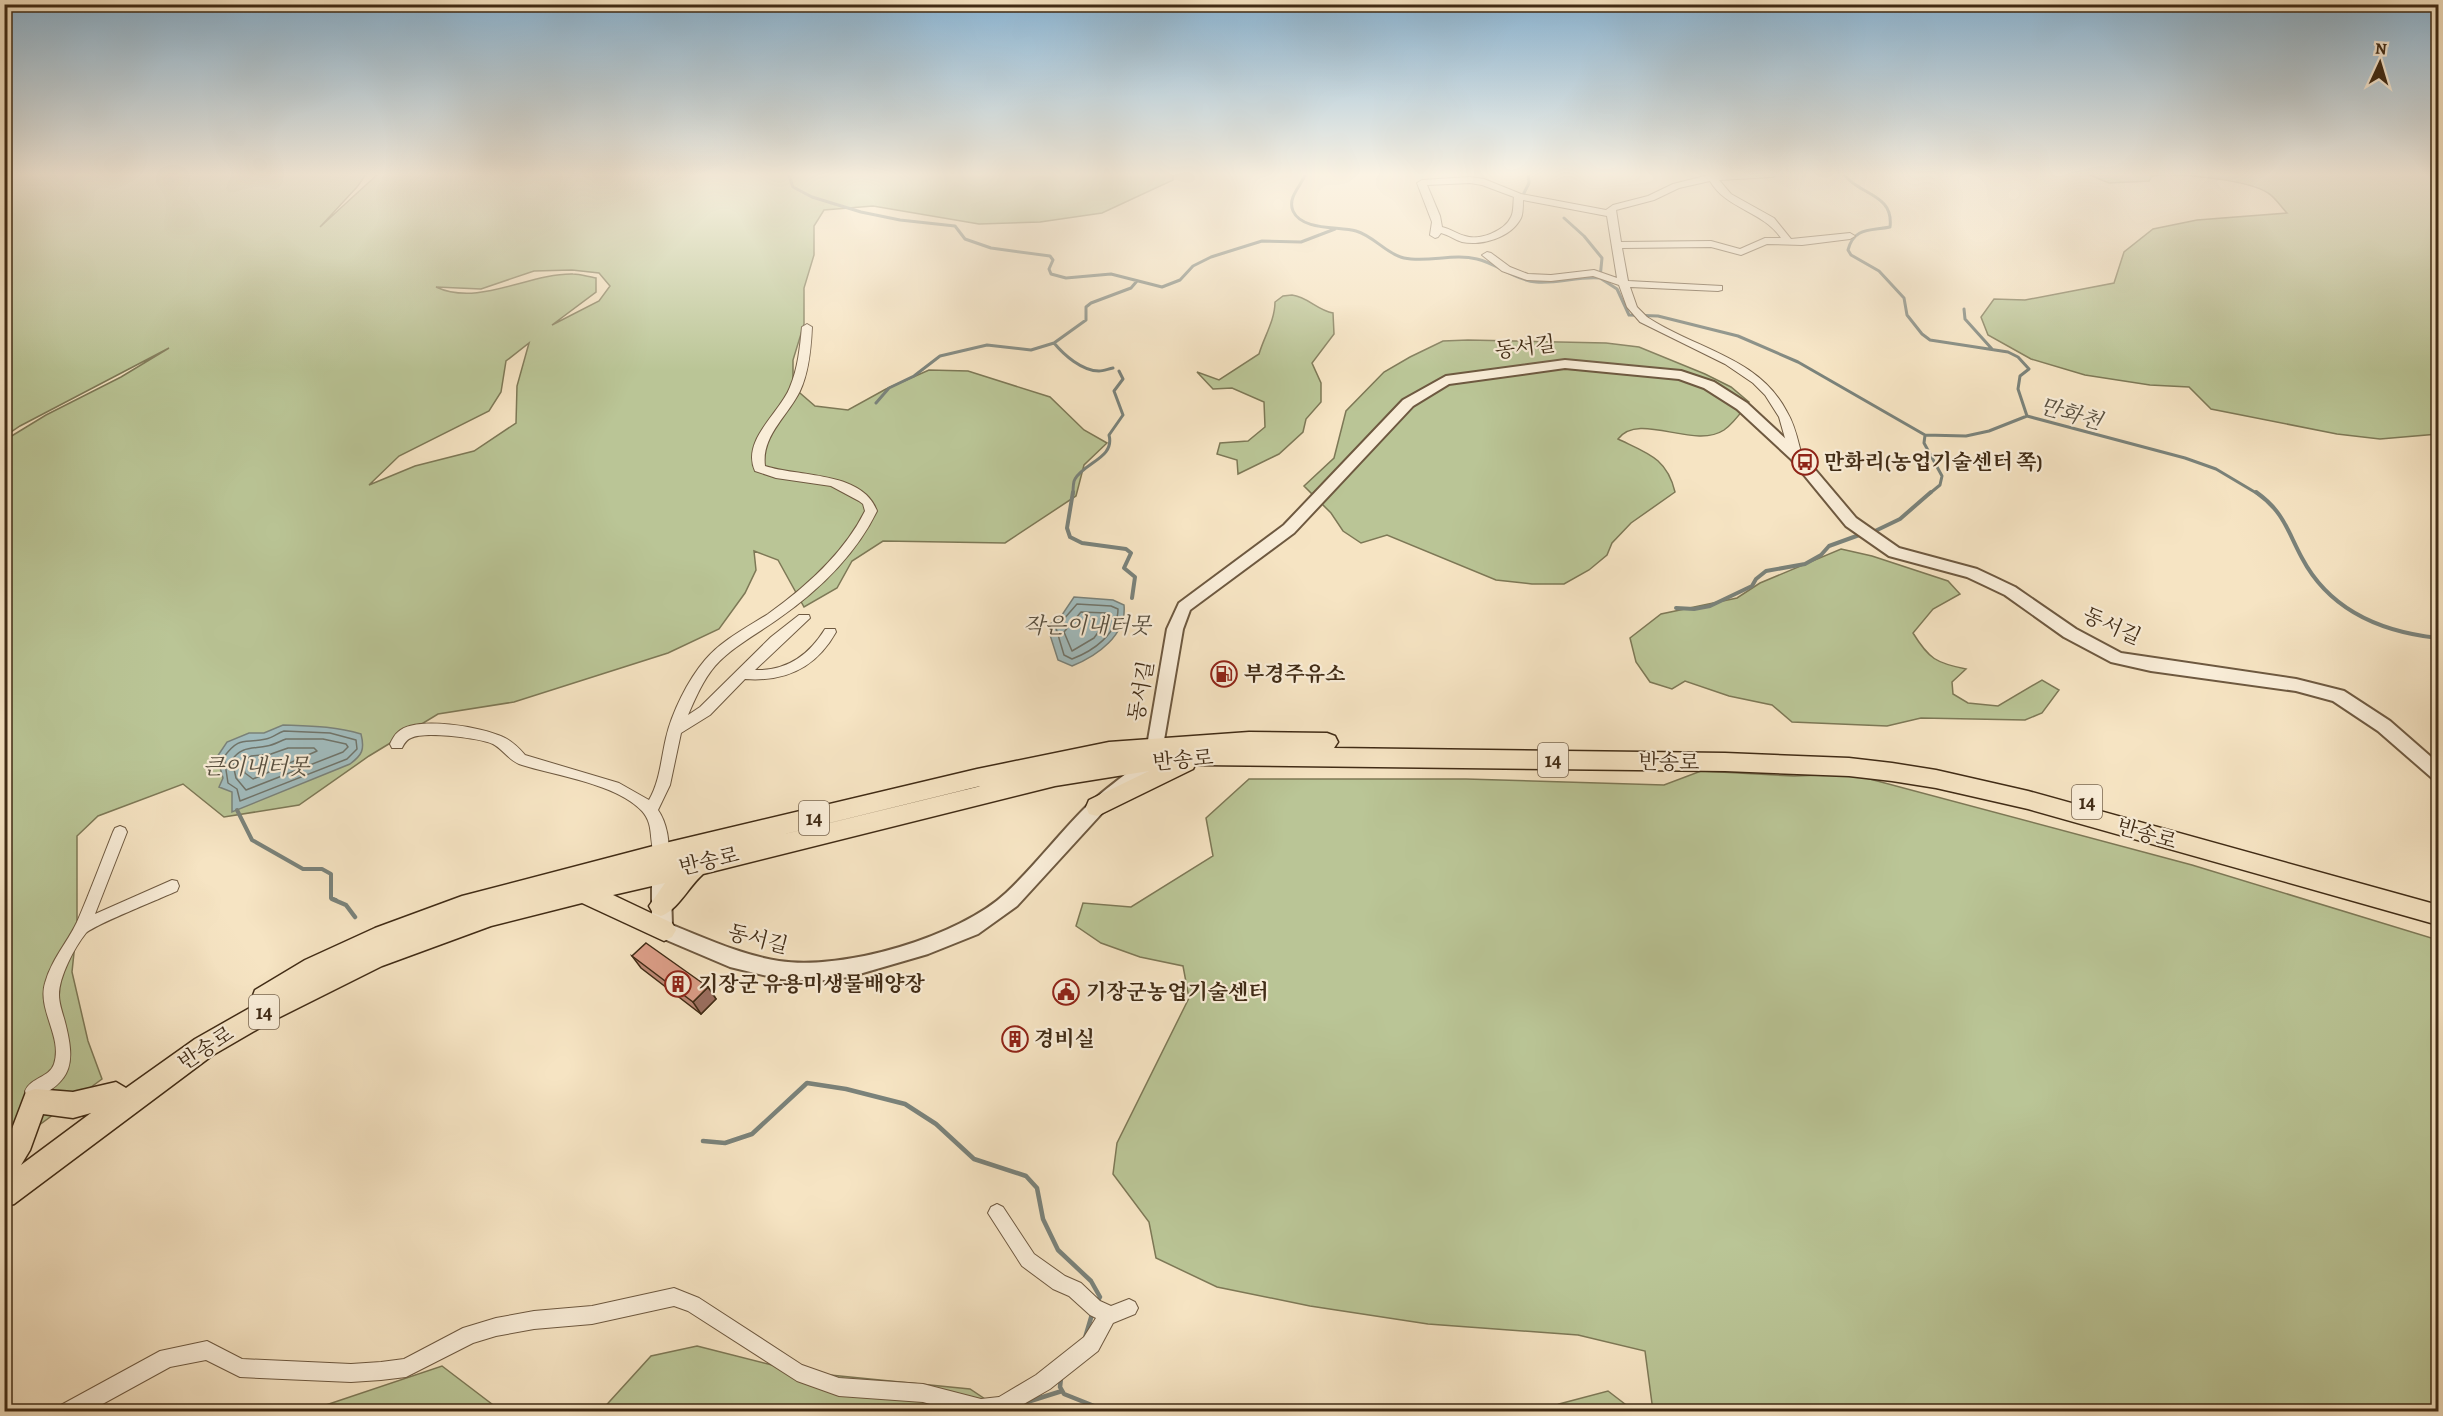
<svg xmlns="http://www.w3.org/2000/svg" width="2443" height="1416" font-family="Alegreya,'Noto Serif KR',serif">
  <rect width="100%" height="100%" fill="#f6e4c3"/>
  <filter id="stains"><feTurbulence type="fractalNoise" baseFrequency=".00333" numOctaves="4"/><feColorMatrix values="0 0 0 0 .2 0 0 0 0 .09 0 0 0 0 .02 0 0 0 .5 -.17"/></filter>
  <radialGradient id="worn" r=".72"><stop offset=".6" stop-color="#630" stop-opacity="0"/><stop offset="1" stop-color="#630" stop-opacity=".3"/></radialGradient>
  <path fill="#bac596" stroke="#7d7856" stroke-width="1.5" fill-rule="evenodd" d="M5,173H367L357,187L320,227L379,173H1173V180L1102,213L1040,222L979,224L873,206L824,210L814,226V255L804,288V324L793,360V387L815,406L848,410L886,389L929,370L968,371L1050,397L1084,430L1107,443L1084,465L1076,496L1005,543L883,541L852,561L837,588L804,607L778,560L754,551L756,570L745,593L719,629L668,653L514,702L438,714L369,756L299,805L224,817L183,784L98,816L77,836V924L72,972L88,1041L102,1079L5,1150V440L46,415L121,377L169,348L20,426L5,436ZM572,270L599,273L610,286L599,301L552,325L596,292V278C589,277 580,274 573,274C529,273 479,307 436,287L481,289L534,271ZM529,343L517,386L516,423L474,451L415,466L369,485L399,456L489,411L501,392L506,361Z
    M2085,173H2438V434L2380,439L2337,434L2211,409L2189,387L2150,385L2085,375L2031,359L1988,335L1981,317L1994,299L2025,300L2114,283L2124,252L2153,229L2197,220L2287,213C2281,207 2275,197 2268,193C2249,180 2175,172 2152,176L2149,181L2109,183Z
    M1292,295C1308,297 1317,310 1333,313L1334,334L1312,363L1321,383V402L1306,419L1303,432L1279,454L1238,474L1237,460L1217,454L1220,443L1248,441L1265,427L1264,402L1232,388L1213,389L1197,372L1219,380L1259,354C1264,337 1275,320 1275,302L1283,296Z
    M1468,340L1606,343L1639,347L1705,374L1731,387L1749,402C1742,411 1734,423 1724,430C1694,450 1639,411 1618,439C1647,453 1667,458 1675,492L1631,523L1612,543L1607,555L1589,570L1564,584H1532L1496,580L1387,535L1361,543L1343,531L1331,513L1304,486L1334,458L1346,411L1384,372L1410,357L1443,341Z
    M1841,549L1872,556L1948,581L1960,594L1933,609L1913,633C1929,659 1936,663 1966,669L1952,682L1953,694L1968,703L1998,706L2042,680L2059,690L2042,713L2025,720L1921,718L1887,726L1792,722L1772,705L1729,696L1685,681L1672,689L1650,682L1636,662L1630,638L1661,614L1737,598L1760,583Z
    M1701,771L1794,776L1851,774L2192,865L2438,940V1411H1653L1645,1351L1578,1335L1428,1324L1310,1306L1217,1287L1156,1258L1149,1222L1113,1174L1117,1143L1189,998L1183,966L1140,957L1101,943L1076,926L1083,903L1131,907L1213,856L1206,818L1249,779H1466L1664,785Z
    M697,1346L800,1372L970,1389L1003,1411L600,1412L651,1356Z
    M442,1366L501,1411H308Z
    M1608,1391L1634,1411H1544L1559,1404Z"/>
  <path fill="#a1bcbe" stroke="#7a827a" stroke-width="1.5" d="M1074,597L1113,600L1124,605C1127,635 1097,656 1072,666L1058,660L1050,635V624L1062,615Z
    M283,725C310,726 335,726 361,734C365,750 362,755 350,764L232,812V792L219,787L223,778L217,757L227,742L249,733H264Z"/>
  <g fill="none" stroke-linecap="round" stroke-linejoin="round">
    <path stroke="#70746a" stroke-width="1.5" d="M1077,604L1111,606L1118,609C1118,634 1093,651 1072,659L1064,655L1056,628Z
      M1081,612L1107,613L1109,617L1094,638L1072,651L1064,632Z
      M284,731L330,733L356,740L357,749L347,759L240,801L237,789L228,783L224,757C240,735 245,744 266,739C272,738 278,733 284,731Z
      M286,739H323L346,744L348,747L343,752L246,790L236,778L232,760C241,746 253,749 267,746C274,745 280,741 286,739Z
      M288,748H314L317,751L253,779L245,773L242,762L251,756L271,754Z"/>
    <path stroke="#7a827a" stroke-width="3" d="M788,173L793,187L812,197L861,212L900,220L955,226L965,239L991,248L1050,256L1053,260L1049,269L1051,274L1066,278L1111,274L1162,287L1180,280L1193,266L1211,257L1262,241L1301,242L1335,229
      M1306,173C1302,185 1287,197 1293,211C1302,231 1339,226 1356,231C1374,236 1386,254 1404,258C1428,263 1453,253 1477,259C1498,264 1515,280 1536,282C1558,284 1578,276 1600,278
      M1843,173C1859,196 1894,193 1890,227C1870,231 1854,227 1848,250L1851,255L1879,271L1904,298L1907,315L1922,334L1930,340L2008,352L2018,357L2029,369L2020,376L2018,389L2027,416
      M1524,193L1529,183L1528,173
      M1564,218L1584,236L1602,258L1600,278L1617,289L1629,315L1658,316L1738,336L1798,362L1925,435L1966,436L1989,431L2027,416L2185,458L2216,469L2258,494
      M1964,309L1965,319L1992,349
      M1113,368C1108,369 1103,371 1099,371C1082,371 1064,355 1054,343L1086,320V307L1091,303L1131,288L1137,281
      M876,403L889,388L914,376L940,356L987,345L1031,350L1054,343
      M1925,435L1924,443L1942,476L1940,485L1929,494
      M1073,494C1073,490 1073,482 1075,479C1085,462 1115,458 1109,435L1123,415L1114,391L1123,379L1119,371"/>
    <path stroke="#7a827a" stroke-width="4" d="M1073,492L1067,528L1070,537L1082,543L1126,549L1131,553L1124,568L1135,577L1132,598
      M2256,492C2284,512 2287,530 2302,558C2330,611 2382,632 2438,638
      M1873,532L1900,519L1931,492
      M1676,608L1694,609L1710,606L1752,586L1756,579L1766,571L1805,564L1821,555L1829,546L1862,534
      M237,810L252,840L303,869H322L331,874V898L336,900"/>
    <path stroke="#7a827a" stroke-width="4.5" d="M332,899L346,905L355,917
      M703,1141L725,1143L752,1134L807,1083L846,1089L905,1104L936,1124L974,1159L1026,1176L1037,1188L1043,1219L1058,1250L1091,1281L1100,1297L1096,1304
      M1085,1338L1093,1311
      M1061,1378L1060,1387L1064,1394L1109,1412
      M1027,1402L1062,1391
      M1688,1412H1692"/>
    <g stroke="#6e5940" stroke-width="2">
      <path id="minor" d="M1731,173H1776L1775,176L1772,177L1719,180L1731,194L1774,218L1791,239L1850,233L1855,236L1850,239L1802,245L1767,244L1741,255L1711,247L1622,248L1628,281L1722,286V290L1718,291L1630,287L1637,307L1647,317C1695,349 1759,357 1787,412C1795,425 1798,441 1802,456L1796,460L1790,456L1779,417L1765,395L1753,383L1725,364L1640,322L1627,307L1619,285L1593,276L1551,281L1527,280L1502,271L1482,255L1487,252L1491,253L1510,267L1528,274L1551,275L1594,270L1617,278L1607,216L1523,200C1523,205 1523,214 1521,218C1511,238 1481,246 1462,242C1455,240 1449,235 1441,233L1438,237L1435,238L1430,235L1432,222L1417,183L1422,180L1470,177L1484,179L1521,194L1606,210L1613,205L1648,196L1673,184L1713,174ZM1710,181C1726,209 1763,211 1781,238H1765L1740,249L1711,241L1621,242L1616,210L1654,200L1679,188ZM1470,183L1482,185L1514,197C1513,203 1514,212 1511,217C1505,231 1479,241 1465,236C1457,234 1451,229 1442,227L1440,216L1427,185Z
        M807,324L812,327C811,348 809,372 800,391C788,416 761,436 765,466C798,477 863,471 877,511C855,556 818,591 778,619C757,634 732,647 715,666C703,680 695,699 688,715L700,707L771,637L799,615H809L810,618L755,670C787,671 809,655 825,629H835L836,632C816,668 785,682 745,679L710,715L681,733L670,785L658,810C666,821 672,845 666,858L661,860L656,858C648,843 655,825 642,811C617,784 557,776 522,765C510,762 504,750 493,744C478,738 425,731 411,738C406,740 404,744 402,748H392L390,744C392,740 394,735 398,732C415,715 483,727 503,737C512,741 518,747 525,755L619,783L649,800C660,781 661,759 666,738C672,712 688,680 705,660C722,640 746,628 768,614C806,587 844,553 865,511L863,504L859,501L831,486L776,478L755,471C741,440 780,413 790,387C798,368 800,347 802,327Z
        M120,826L125,828L127,832L95,914L172,880L177,881L179,886L177,891C162,898 94,925 86,933C74,948 59,977 59,995C59,1004 63,1014 65,1022C75,1061 74,1082 33,1099L27,1097L25,1091C30,1078 50,1077 54,1064C63,1037 37,1010 45,983C51,960 67,943 77,922C90,892 101,862 113,832L115,828Z
        M997,1204L1003,1207L1034,1254L1065,1276L1081,1283L1100,1301L1111,1306L1129,1299L1135,1302L1138,1308L1135,1314L1113,1323L1098,1351L1050,1389L1010,1412H958L923,1402L839,1396L797,1381L688,1311L674,1306L592,1324L534,1329L496,1336L473,1343L406,1377L381,1380L351,1382L240,1377L206,1360L170,1367L88,1412H59L61,1405L160,1351L207,1341L242,1359L351,1364L381,1362L404,1359L463,1328L496,1318L534,1311L592,1306L674,1288L699,1298L802,1365L839,1378L923,1384L981,1399L999,1397L1036,1375L1084,1337L1096,1318L1090,1315L1069,1296L1053,1289L1022,1266L988,1213L991,1207Z"/>
    </g>
    <g stroke="#6e5940" stroke-width="4">
      <path id="tertiary" d="M1565,360L1681,371L1714,382L1747,403L1801,453L1856,518L1899,548L1977,569L1994,577L2015,587L2076,629L2121,653L2296,679L2344,691L2390,721L2438,763V780L2432,778L2378,731L2333,701L2296,691L2151,671L2111,662L2064,637L2005,595L1984,585L1967,577L1889,556L1846,526L1791,459L1737,409L1704,388L1679,379L1565,368L1449,384L1413,406L1294,533L1190,610L1183,629L1163,746L1155,767L1148,776L1103,812L1017,906L978,934L928,954L849,977L817,981L780,979L730,967L657,936L652,919V861L655,856L661,853L667,856L670,861L672,925C707,939 741,955 779,961C843,971 959,937 1006,893C1036,865 1060,832 1090,803C1104,790 1121,778 1136,766L1147,746L1167,629L1179,603L1284,525L1403,400L1446,376Z"/>
    </g>
    <g stroke="#402b15" stroke-width="3">
      <path id="primary" d="M1249,732L1327,733L1335,736L1338,742L1334,748L1725,753L1849,758L1892,763L1936,770L2028,791L2438,905V925L2028,809L1936,788L1892,781L1849,776L1725,771L1200,765H1195L1193,769L1097,816L1089,814L1086,807L1089,800L1149,771L1055,786L703,874C689,886 678,910 661,916L653,913L649,906L665,883L613,895L672,923L676,930L672,937L664,941L582,903L491,926L382,966L270,1022L213,1055L14,1204L4,1207V1142L10,1134L26,1092L35,1089L73,1092L116,1082L126,1088L195,1039L255,1005L252,998L255,990L305,960L375,928L462,896L661,844L977,769L1109,742ZM980,786L699,855L977,787ZM91,1113L21,1165L30,1150L43,1114L73,1118Z"/>
    </g>
    <use href="#minor" fill="#f9edd8" fill-rule="evenodd"/>
    <use href="#tertiary" fill="#f9edd8" fill-rule="evenodd"/>
    <use href="#primary" fill="#f6e4c3" fill-rule="evenodd"/>
  </g>
  <path fill="#be8976" stroke="#402b15" stroke-width="1.5" d="M632,956L708,987L716,999L701,1014L641,968Z
    M1023,1031L1024,1035L1022,1045L1006,1043L1004,1039Z"/>
  <path fill="#9b6f60" stroke="#402b15" stroke-width="1.5" d="M708,987L716,999L701,1014L693,1002Z
    M1023,1031L1024,1035L1022,1045L1021,1041Z"/>
  <path fill="#dd9f89" stroke="#402b15" stroke-width="1.5" d="M646,943L708,987L693,1002L632,956Z
    M1007,1029L1023,1031L1021,1041L1004,1039Z"/>
  <linearGradient id="sky" x2="0" y2="1"><stop stop-color="#8bb7d7"/><stop offset="0.47" stop-color="#fbf3e4"/><stop offset="1" stop-color="#fbf3e4" stop-opacity="0"/></linearGradient>
  <rect width="2443" height="371" fill="url(#sky)"/>
  <defs>
    <g id="bus-ring" transform="scale(1.35)"><circle r="9.5" fill="#f9edd8" stroke="#8f2418" stroke-width="1.5"/><path d="M-5-6H5V4H4V6H2V4H-2V6H-4V4H-5ZM-3.5-4V0h7V-4ZM-3.5 1.2v1.5H-2V1.2ZM2 1.2v1.5H3.5V1.2Z" fill="#8f2418"/></g>
    <g id="fuel-ring" transform="scale(1.35)"><circle r="9.5" fill="#f9edd8" stroke="#8f2418" stroke-width="1.5"/><path d="M-5.5-6h7V0h2V4h1.3V-2.5L3-4.5l.8-.8L6-3V5H2.5V1h-1V6h-7ZM-4.2-4.7v3.2H.2V-4.7Z" fill="#8f2418"/></g>
    <g id="building-ring" transform="scale(1.35)"><circle r="9.5" fill="#f9edd8" stroke="#8f2418" stroke-width="1.5"/><path d="M-4-6H4V6H1V3H-1V6H-4ZM-2.5-4.3h1.7v1.8h-1.7ZM.8-4.3h1.7v1.8H.8ZM-2.5-1h1.7V.8h-1.7ZM.8-1h1.7V.8H.8Z" fill="#8f2418"/></g>
    <g id="civic-ring" transform="scale(1.35)"><circle r="9.5" fill="#f9edd8" stroke="#8f2418" stroke-width="1.5"/><path d="M-.6-6.5H3V-4.5H.6V-3L4-1V1h2V6H-6V1h2V-1L-.6-3ZM-1.2 2.5V6h2.4V2.5Z" fill="#8f2418"/></g>
  </defs>
  <g fill-rule="evenodd">
    <use href="#bus-ring" x="1805" y="462"/>
    <use href="#fuel-ring" x="1224" y="674"/>
    <use href="#building-ring" x="678" y="984"/>
    <use href="#civic-ring" x="1066" y="992"/>
    <use href="#building-ring" x="1015" y="1039"/>
  </g>
  <g text-anchor="middle" stroke-width="4.5" stroke-linejoin="round" paint-order="stroke">
    <g fill="#f9edd8" stroke="#786550" stroke-width="1.5">
      <rect x="1538" y="743" width="30" height="34" rx="4.5"/>
      <rect x="2072" y="785" width="30" height="34" rx="4.5"/>
      <rect x="799" y="801" width="30" height="34" rx="4.5"/>
      <rect x="249" y="995" width="30" height="34" rx="4.5"/>
    </g>
    <g font-size="20" font-weight="bold" fill="#402b15">
      <text x="1553" y="767">14</text>
      <text x="2087" y="809">14</text>
      <text x="814" y="825">14</text>
      <text x="264" y="1019">14</text>
    </g>
    <g font-size="21" fill="#402b15" stroke="#f9edd8">
      <text transform="translate(1525 347) rotate(-7)" y="7">동서길</text>
      <text transform="translate(2112 626) rotate(24)" y="7">동서길</text>
      <text transform="translate(1141 691) rotate(-80)" y="7">동서길</text>
      <text transform="translate(1183 760) rotate(-5)" y="7">반송로</text>
      <text transform="translate(1669 762) rotate(1)" y="7">반송로</text>
      <text transform="translate(2147 834) rotate(16)" y="7">반송로</text>
      <text transform="translate(709 861) rotate(-13)" y="7">반송로</text>
      <text transform="translate(758 939) rotate(14)" y="7">동서길</text>
      <text transform="translate(206 1048) rotate(-33)" y="7">반송로</text>
    </g>
    <g font-size="21" font-weight="bold" fill="#402b15" stroke="#f9edd8" text-anchor="start">
      <text x="1824" y="469">만화리(농업기술센터 쪽)</text>
      <text x="1244" y="681">부경주유소</text>
      <text x="698" y="991">기장군 유용미생물배양장</text>
      <text x="1086" y="999">기장군농업기술센터</text>
      <text x="1034" y="1046">경비실</text>
    </g>
    <g font-size="22" font-style="italic" fill="#584f3f" stroke="#f9edd8">
      <text transform="translate(2071 413) rotate(16)" y="8">만화천</text>
      <text x="1087" y="633">작은이내터못</text>
      <text x="256" y="774">큰이내터못</text>
    </g>
  </g>
  <rect width="2443" height="1416" fill="none" stroke="#f6e4c3" stroke-width="24"/>
  <rect x="6" y="6" width="2431" height="1404" fill="none" stroke="#402b15" stroke-width="3"/>
  <rect x="12" y="12" width="2419" height="1392" fill="none" stroke="#402b15" stroke-width="1.5"/>
  <g transform="translate(2380 63) rotate(4)" stroke="#f9edd8" stroke-width="4.5" paint-order="stroke">
  <path d="M0-4.5L10 22L0 15L-10 22Z" fill="#402b15"/>
  <text y="-9" font-size="16" font-weight="bold" text-anchor="middle" fill="#402b15">N</text>
  </g>
  <rect width="100%" height="100%" filter="url(#stains)"/>
  <rect width="100%" height="100%" fill="url(#worn)"/>
</svg>
